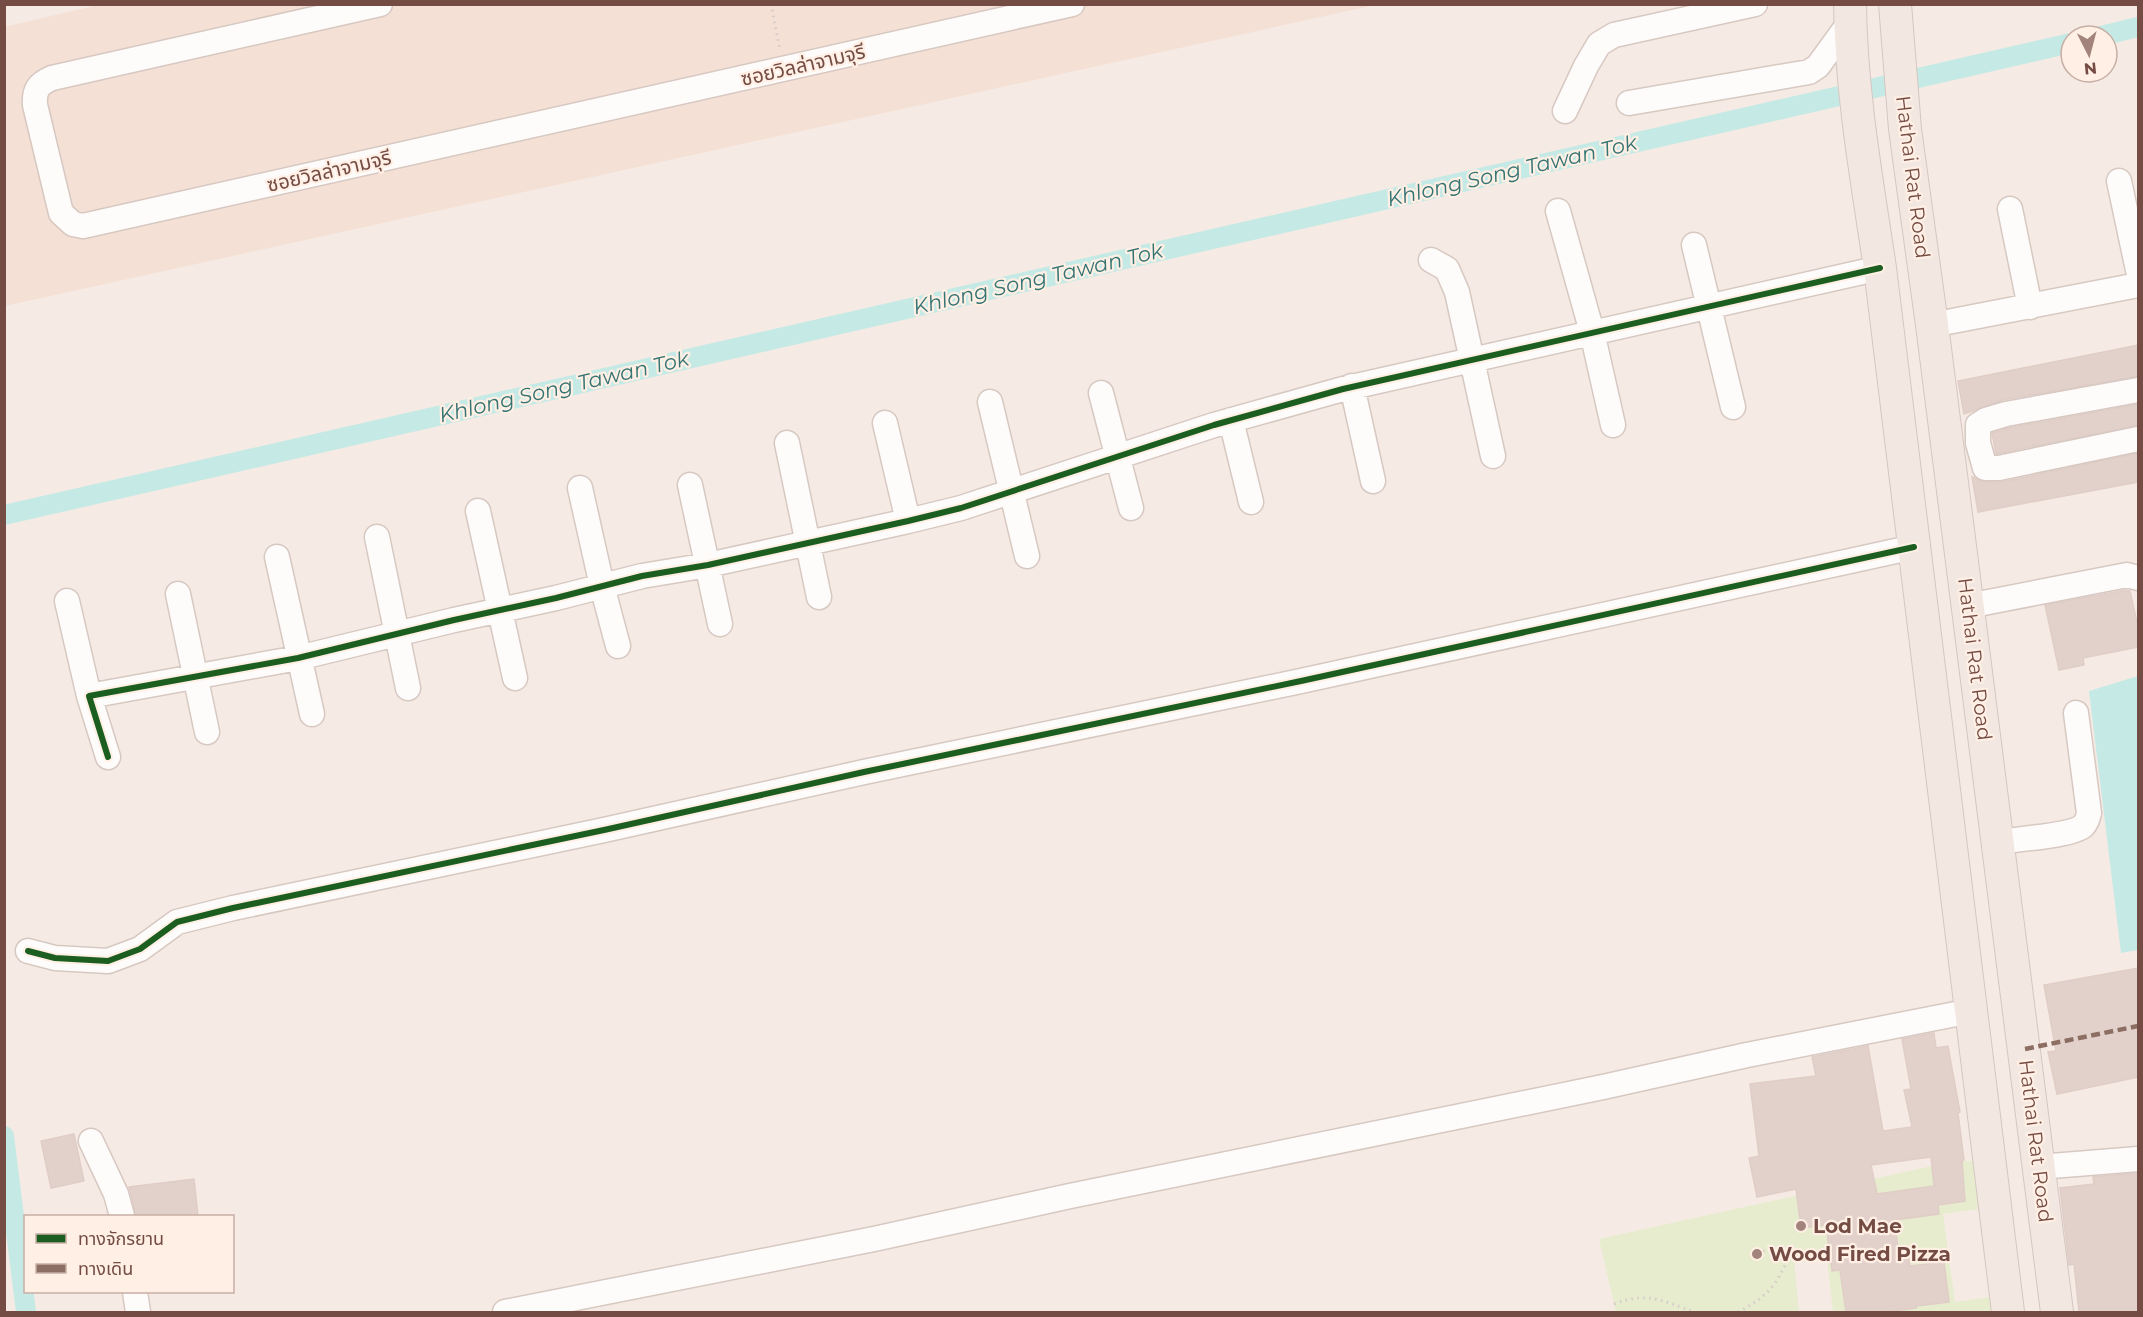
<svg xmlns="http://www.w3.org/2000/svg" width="2143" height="1317" font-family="Montserrat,'Noto Sans Thai',sans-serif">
  <rect width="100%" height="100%" fill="#f6ebe4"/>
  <path fill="#f4e0d4" d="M103,4L1375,5L5,306L4,27Z"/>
  <path fill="#e6eccd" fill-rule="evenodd" d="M1976,1160L1995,1312H1833L1827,1260L1803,1262L1802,1258L1794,1259L1799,1312H1616L1599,1239L1932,1166ZM1978,1209L1990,1297L1955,1302L1943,1214Z"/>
  <path fill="#c5e9e5" d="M2138,676V950L2121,953L2089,691Z"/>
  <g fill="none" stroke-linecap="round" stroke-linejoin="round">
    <path stroke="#c5e9e5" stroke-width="20" d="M2101,36L2138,27
      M4,515L2071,43
      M4,1136L26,1312"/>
  </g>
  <path fill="#e2d1cb" stroke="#dfcdc6" stroke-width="1.5" fill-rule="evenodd" d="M2139,345V376L2003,400L1964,414L1958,381Z
    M2139,404V425L1996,454L1992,433L2009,428Z
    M2139,453V482L1978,512L1972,477L1985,482H2002Z
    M2126,590L2130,591L2139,631V647L2083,658L2084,665L2059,670L2045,605Z
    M2139,968V1077L2057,1094L2048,1052L2056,1051L2044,985Z
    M1934,1033L1936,1048L1948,1046L1960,1112L1958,1113L1964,1160L1962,1161L1965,1201L1938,1205L1939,1214L1894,1220L1900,1260L1909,1259L1910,1266L1944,1262L1949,1302L1916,1306V1308L1885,1312H1846L1840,1270L1832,1271L1826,1225L1801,1228L1796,1189L1757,1197L1749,1158L1759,1156L1750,1084L1816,1076L1812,1057L1868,1046L1883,1131L1912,1127L1904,1090L1911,1089L1902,1039ZM1931,1157L1934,1186L1877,1194L1871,1165Z
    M74,1134L84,1181L51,1188L41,1141Z
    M2139,1173V1312H2079L2074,1264L2069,1265L2060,1188L2094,1184L2093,1177Z
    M194,1179L198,1216H136L129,1187Z"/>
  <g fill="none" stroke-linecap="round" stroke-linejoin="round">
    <g stroke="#d7c8c2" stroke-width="27">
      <path id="minor" d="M380,4L52,78C38,84 34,90 35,105L61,213L73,224L83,226L1072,4
        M1629,103L1809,72L1818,66L1850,22
        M1565,111L1586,66L1599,44L1614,35L1755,4
        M2119,181L2138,270
        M2010,209L2030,307
        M1558,211L1592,332L1613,425
        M1694,245L1733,407
        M1431,260L1447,269L1457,292L1493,456
        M1932,325L2138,285
        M1352,386L1373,481
        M2138,390L2006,414L1986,420L1978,425V443L1985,468H1999L2138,439
        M1101,393L1131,508
        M990,402L1027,556
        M1231,420L1251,502
        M885,423L908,521
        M787,443L819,597
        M690,485L720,624
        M580,488L602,586L618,646
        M478,511L515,678
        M377,537L408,688
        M277,557L312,714
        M178,594L207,732
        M67,601L89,696
        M1968,606L2127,575L2138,578
        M108,757L89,696L298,658L454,620L556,598L642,576L708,565L908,521L961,508L1214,425L1343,389L1880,268
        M1998,842C2016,839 2071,836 2083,826C2087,822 2088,818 2089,813L2076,713
        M28,951L55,958L108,961L140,949L177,922L233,908L604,830L864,772L1301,681L1914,547
        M91,1141L116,1194L122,1216
        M2039,1167L2138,1159
        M135,1292L138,1312
        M505,1312L874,1239L1070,1196L1603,1087L1747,1055L1971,1011"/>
    </g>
    <g stroke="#d5c6c2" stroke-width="34">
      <path id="major" d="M1850,4C1851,93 1867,181 1880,268L2008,1312
        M1895,4L1905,129L1932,325L2057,1312"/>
    </g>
    <path stroke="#d7cbc8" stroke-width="3" stroke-dasharray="1.5 4.5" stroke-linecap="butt" d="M771,4L780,50
      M1763,1251L1771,1250L1790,1259
      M1614,1304C1648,1291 1662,1301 1695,1312
      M1738,1312C1750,1306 1762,1299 1772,1287C1784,1274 1782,1260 1801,1252"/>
    <use href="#minor" stroke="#fefcfb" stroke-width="24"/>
    <use href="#major" stroke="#f2e8e1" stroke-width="32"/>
    <path stroke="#8d6e63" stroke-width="4.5" stroke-dasharray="9 4.5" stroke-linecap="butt" d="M2025,1049L2138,1026"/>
    <g stroke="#ffefe4" stroke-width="10">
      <path id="cycleway" d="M108,757L89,696L298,658L454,620L556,598L642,576L708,565L908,521L961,508L1214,425L1343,389L1880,268
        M28,951L55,958L108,961L140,949L177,922L233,908L604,830L864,772L1301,681L1914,547"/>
    </g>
    <use href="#cycleway" stroke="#1b5e20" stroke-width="6"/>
  </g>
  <g fill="#a2847c" stroke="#ffefe4" stroke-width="2">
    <circle cx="1801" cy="1226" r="6"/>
    <circle cx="1757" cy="1254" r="6"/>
  </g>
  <g text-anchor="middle" stroke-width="4.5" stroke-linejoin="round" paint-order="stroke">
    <g font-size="20" fill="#744c44" stroke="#ffefe4">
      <text transform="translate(803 65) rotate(-13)" y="7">ซอยวิลล่าจามจุรี</text>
      <text transform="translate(329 171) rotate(-13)" y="7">ซอยวิลล่าจามจุรี</text>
      <text transform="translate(1913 177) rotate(83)" y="7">Hathai Rat Road</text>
      <text transform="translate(1975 659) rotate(83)" y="7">Hathai Rat Road</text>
      <text transform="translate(2036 1141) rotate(83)" y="7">Hathai Rat Road</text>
    </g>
    <g font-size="20" font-weight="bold" fill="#744c44" stroke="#ffefe4" text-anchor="start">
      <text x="1813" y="1233">Lod Mae</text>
      <text x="1769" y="1261">Wood Fired Pizza</text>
    </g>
    <g font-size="21" font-style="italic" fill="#347473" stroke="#ffefe4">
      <text transform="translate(1512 171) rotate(-13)" y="7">Khlong Song Tawan Tok</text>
      <text transform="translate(1038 279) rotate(-13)" y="7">Khlong Song Tawan Tok</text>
      <text transform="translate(564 387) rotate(-13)" y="7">Khlong Song Tawan Tok</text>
    </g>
  </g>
  <rect width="2143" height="1317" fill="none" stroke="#744c44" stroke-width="12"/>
  <rect x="24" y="1215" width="210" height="78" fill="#ffefe4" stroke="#c7aea4" stroke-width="1.5"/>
  <rect x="36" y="1234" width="30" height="9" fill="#1b5e20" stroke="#c7aea4" stroke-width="1.5"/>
  <text x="78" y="1245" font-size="18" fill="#744c44">ทางจักรยาน</text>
  <rect x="36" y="1264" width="30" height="9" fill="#8d6e63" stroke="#c7aea4" stroke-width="1.5"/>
  <text x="78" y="1275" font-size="18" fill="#744c44">ทางเดิน</text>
  <g transform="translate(2089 54) rotate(174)"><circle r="28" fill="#ffefe4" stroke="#c7aea4" stroke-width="1.5"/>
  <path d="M0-4.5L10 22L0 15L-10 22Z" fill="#a2847c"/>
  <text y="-9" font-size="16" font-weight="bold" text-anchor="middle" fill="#744c44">N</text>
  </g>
</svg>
